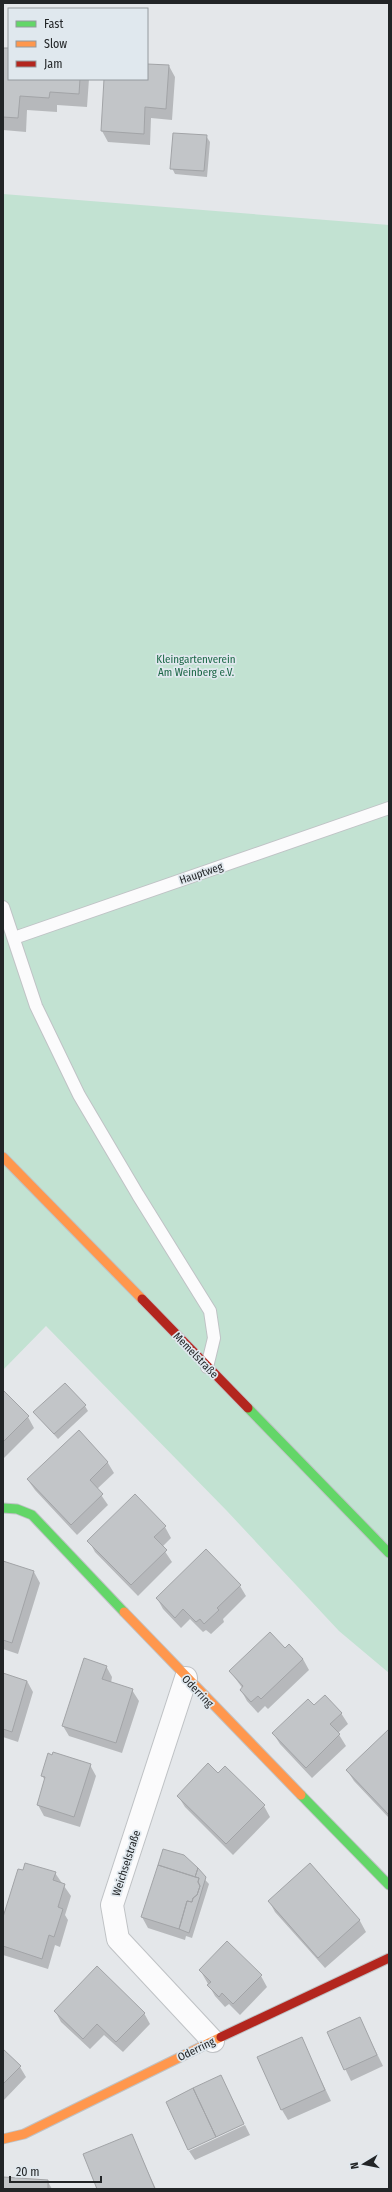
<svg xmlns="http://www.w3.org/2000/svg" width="392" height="2192" font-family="'Fira Sans Condensed',sans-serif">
  <rect width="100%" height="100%" fill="#e4e7ea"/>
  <path fill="#c2e2d2" d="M3,194L389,225V1673L339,1631L227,1511L46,1326L3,1370Z"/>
  <path fill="#0003" d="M3,49H9V79H89L87,107L57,105V112L27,110L26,132L3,130Z
    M147,65L169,66L175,77L172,120L151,118L150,145L108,142L102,131L105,79H147Z
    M206,136L210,142L207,177L175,174L172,168Z
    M3,1392L28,1417L34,1428L3,1459Z
    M85,1406L88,1411L58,1439L34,1412Z
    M79,1432L108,1463L114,1473L97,1489L108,1505L77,1535L35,1490L28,1480Z
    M165,1527L171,1538L162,1547L172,1562L138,1596L95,1552L89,1541Z
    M3,1562L34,1572L40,1583L18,1654L3,1649Z
    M240,1586L246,1596L223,1619L224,1622L211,1634L206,1630L203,1632L190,1619L181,1628L163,1609L157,1598Z
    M285,1649L303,1659L309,1670L268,1709L265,1706L258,1713L247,1701L241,1690L243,1689L230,1671Z
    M106,1666L112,1677L111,1683L132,1690L139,1701L122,1753L69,1736L63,1726Z
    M3,1674L27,1681L33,1692L18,1742L3,1737Z
    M314,1706L341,1713L348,1724L338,1733L346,1746L312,1778L280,1744L273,1733Z
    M389,1731V1818L354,1781L347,1770Z
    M90,1765L96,1776L80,1827L44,1816L38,1805L45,1781L42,1775Z
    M225,1768L264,1806L270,1817L233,1855L185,1807L178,1796L218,1774Z
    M183,1856L209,1884L192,1938L186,1936L185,1940L148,1928L142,1917Z
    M309,1865L360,1921L366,1932L325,1968L275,1912L269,1901Z
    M24,1872L55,1873L71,1896L65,1915L68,1920L60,1947L55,1945L48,1969L3,1955V1920Z
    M200,1970L261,1976L267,1987L240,2015L229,2004L225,2007L215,1996Z
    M55,2011L144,2013L150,2024L123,2052L104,2035L90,2049L61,2022Z
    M360,2019L383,2066L351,2081L328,2033Z
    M301,2038L331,2101L288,2120L282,2110Z
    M3,2050L20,2067L26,2077L3,2101Z
    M221,2077L244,2123L189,2149Z
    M245,2125L250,2135L195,2160L189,2151Z
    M131,2135L156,2189H98Z
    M3,2178L47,2180L52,2189H3Z"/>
  <path fill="#c2c5c8" stroke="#a2a4a7" d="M3,48H9V79H80L79,94L50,92L49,98L20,96L18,118L3,117Z
    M147,64L169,65L166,109L145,107L144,134L101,131L104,79H147Z
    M173,133L207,135L204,171L170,169Z
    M65,1383L86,1405L54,1434L33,1412Z
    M3,1390L29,1416L3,1442Z
    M79,1430L108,1462L90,1480L103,1494L71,1525L27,1479Z
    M135,1494L166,1526L154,1537L167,1550L131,1585L87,1541Z
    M206,1549L241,1585L217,1608L219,1610L204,1624L200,1619L196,1622L183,1609L175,1618L156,1598Z
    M3,1561L34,1571L12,1643L3,1640Z
    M270,1632L285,1648L289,1644L303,1659L261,1699L258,1696L251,1702L240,1690L243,1686L229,1671Z
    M84,1658L107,1666L102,1679L133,1689L116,1743L62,1726Z
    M3,1673L27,1681L12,1732L3,1729Z
    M325,1695L342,1713L330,1724L340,1734L306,1768L272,1733L308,1699L314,1705Z
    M389,1729V1815L346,1770Z
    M53,1752L91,1764L74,1817L37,1805L45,1777L41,1776L48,1753L52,1755Z
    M208,1763L218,1773L225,1766L265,1805L226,1844L177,1796Z
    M163,1849L184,1855L198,1868L195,1877L158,1865Z
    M25,1863L56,1872L53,1880L65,1884L58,1907L63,1909L54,1937L49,1935L42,1959L3,1946V1917L18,1869L23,1870Z
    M310,1863L360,1920L318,1958L268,1901Z
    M158,1865L199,1878L198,1882L200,1886L197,1895L193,1898L192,1902L187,1901L179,1929L141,1917Z
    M198,1868L206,1877L189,1933L179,1929L187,1901L192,1902L193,1898L197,1895L200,1886L198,1882L199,1878L195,1877Z
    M227,1941L262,1975L233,2004L222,1993L219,1997L207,1985L211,1982L199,1970Z
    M97,1966L145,2013L116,2042L97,2024L83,2039L54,2011Z
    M360,2017L377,2055L344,2070L327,2032Z
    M302,2037L325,2090L281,2110L257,2057Z
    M3,2049L21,2066L3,2084Z
    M221,2075L244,2124L216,2137L193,2088Z
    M193,2088L216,2137L188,2150L166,2102Z
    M132,2134L155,2189H97L83,2154Z
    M3,2177L48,2180V2189H3Z"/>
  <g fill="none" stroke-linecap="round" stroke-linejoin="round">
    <g stroke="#bfc2c5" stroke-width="14">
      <path id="lane" d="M3,907L36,1006L79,1095L138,1195L210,1311L214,1338L207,1367
        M14,938L389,808"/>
    </g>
    <g stroke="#bfc2c5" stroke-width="24">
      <path id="street" d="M186,1678L112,1905L118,1939L213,2041"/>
    </g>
    <g stroke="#bfc2c5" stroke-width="11">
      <path id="fast" d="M248,1408L389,1553
        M3,1508L17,1509L32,1515L124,1612
        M301,1795L389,1885"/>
    </g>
    <g stroke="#bfc2c5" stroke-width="11">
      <path id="slow" d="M3,1157L142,1299
        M124,1612L301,1795
        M3,2139L24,2134L221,2037"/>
    </g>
    <g stroke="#bfc2c5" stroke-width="11">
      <path id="jam" d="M142,1299L248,1408
        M221,2037L389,1958"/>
    </g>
    <use href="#lane" stroke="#fbfbfc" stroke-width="12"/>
    <use href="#street" stroke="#fbfbfc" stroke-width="22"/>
    <use href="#fast" stroke="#63d668" stroke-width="9"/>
    <use href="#slow" stroke="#ff974d" stroke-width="9"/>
    <use href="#jam" stroke="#b3261e" stroke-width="9"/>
  </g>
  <g text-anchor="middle" stroke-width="3.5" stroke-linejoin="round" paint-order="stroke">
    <g font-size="11" fill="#1a6645" stroke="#e0e8ee">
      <text x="196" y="663">Kleingartenverein<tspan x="196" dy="13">Am Weinberg e.V.</tspan></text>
    </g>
    <g font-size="11" fill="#222527" stroke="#e0e8ee">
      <text transform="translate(201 873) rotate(-19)" y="4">Hauptweg</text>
      <text transform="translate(196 1355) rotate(46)" y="4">Memelstraße</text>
      <text transform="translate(198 1691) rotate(46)" y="4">Oderring</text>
      <text transform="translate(126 1863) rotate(-72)" y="4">Weichselstraße</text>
      <text transform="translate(196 2049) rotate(-26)" y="4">Oderring</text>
    </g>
  </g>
  <rect width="392" height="2192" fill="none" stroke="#222527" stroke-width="8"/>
  <rect x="8" y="8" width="140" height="72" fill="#e0e8ee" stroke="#949a9e"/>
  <rect x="16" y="21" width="20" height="6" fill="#63d668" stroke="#949a9e"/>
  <text x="44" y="28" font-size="12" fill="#222527">Fast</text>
  <rect x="16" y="41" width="20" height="6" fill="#ff974d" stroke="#949a9e"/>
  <text x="44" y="48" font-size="12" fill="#222527">Slow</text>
  <rect x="16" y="61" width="20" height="6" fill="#b3261e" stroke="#949a9e"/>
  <text x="44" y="68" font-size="12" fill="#222527">Jam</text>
  <g transform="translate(364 2164) rotate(260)" stroke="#e0e8ee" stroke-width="3" paint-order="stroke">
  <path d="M0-3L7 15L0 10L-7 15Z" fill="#222527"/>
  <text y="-6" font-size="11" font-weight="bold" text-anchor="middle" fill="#222527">N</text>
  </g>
  <path d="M10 2176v6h91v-6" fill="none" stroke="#222527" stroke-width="2"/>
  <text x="16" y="2176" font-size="12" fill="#222527" stroke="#e0e8ee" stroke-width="3" paint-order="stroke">20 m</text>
</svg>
